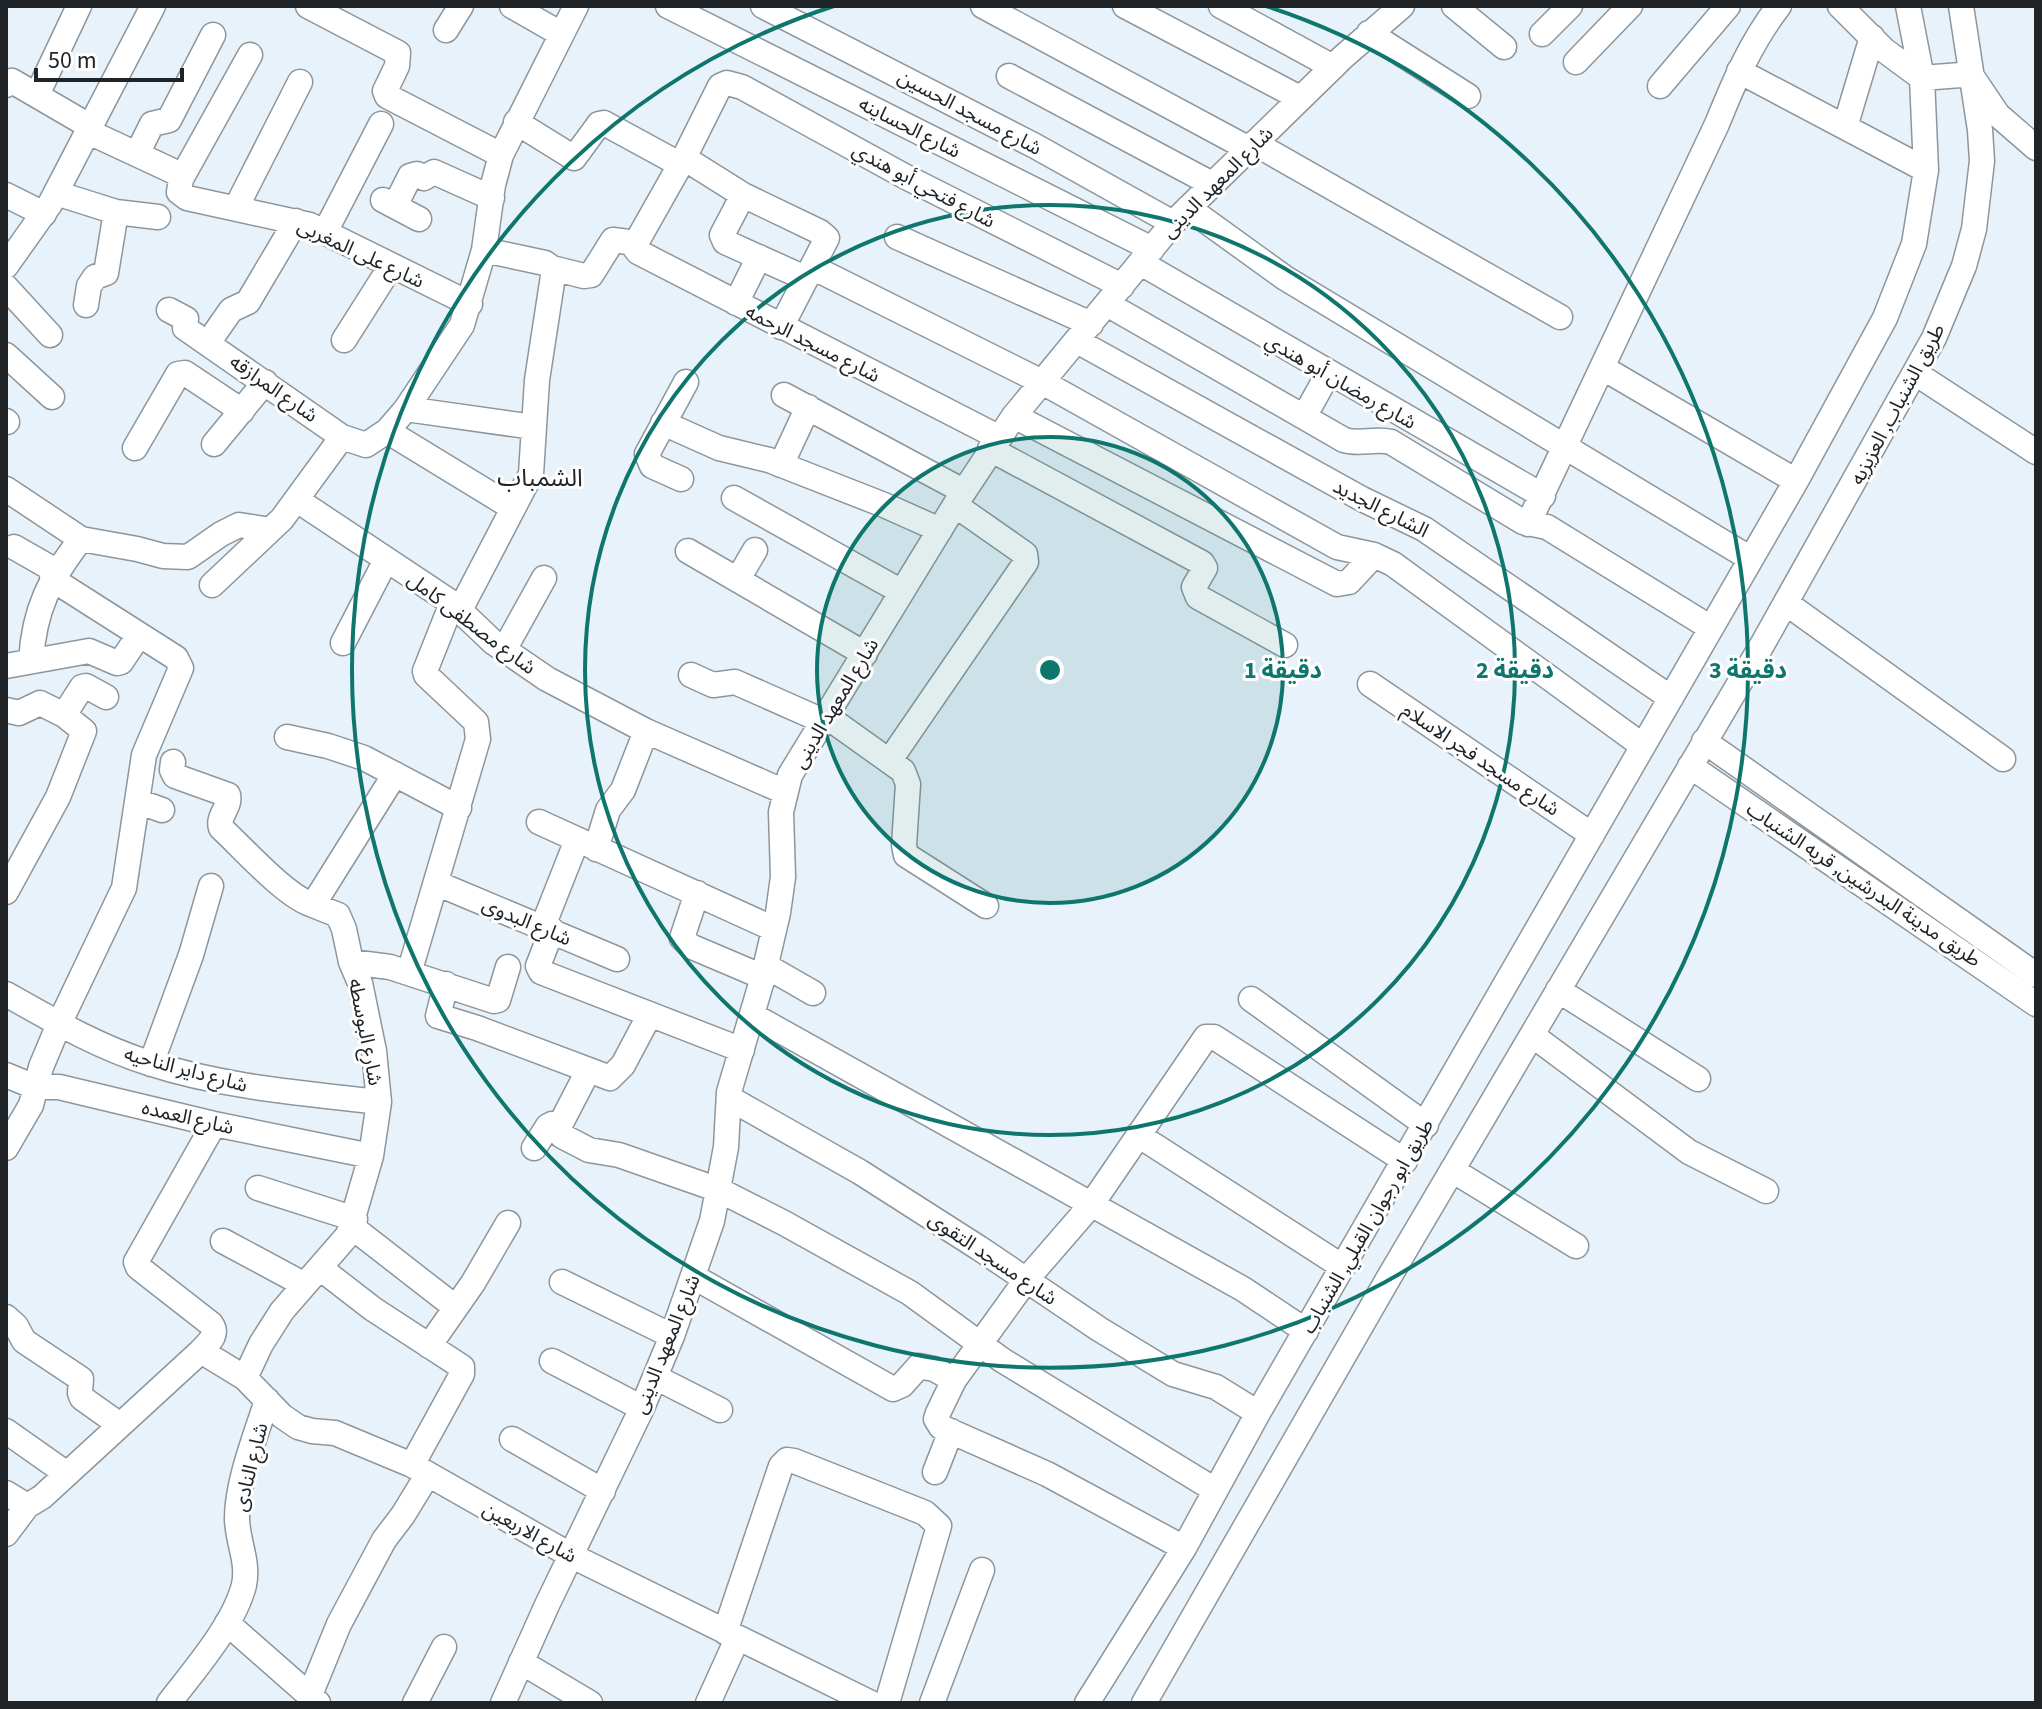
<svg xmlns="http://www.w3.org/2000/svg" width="2042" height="1709" font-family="'Source Sans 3','Noto Sans Arabic',sans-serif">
  <rect width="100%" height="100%" fill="#e8f2fa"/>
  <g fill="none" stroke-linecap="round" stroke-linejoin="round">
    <g stroke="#8d969d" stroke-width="27">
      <path id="minor" d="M308,6L398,53L397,66L385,91L387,96L501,155
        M512,6L561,34
        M668,6L1152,249
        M763,6L1035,146L1173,223
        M983,6L1249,149
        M1125,6L1300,98
        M1221,6L1333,67
        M1454,6L1504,47
        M1840,6L1884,50L1922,78L1961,75L1973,78L1998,115L2036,148
        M446,30L461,6
        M1369,33L1468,96
        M1542,34L1570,6
        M1576,62L1630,6
        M1739,71L1926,170
        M1009,76L1212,184
        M6,85L12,81L91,127
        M1660,86L1728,6
        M37,95L79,6
        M516,122L574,158L599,124L604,123L681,165
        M1845,127L1872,37
        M89,132L177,173L181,179L179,192L187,198L310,225L470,304
        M1254,143L1560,317
        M137,154L152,124L169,120L213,35
        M181,179L250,55
        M56,193L116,212L158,217
        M6,195L44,214
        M743,195L820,232L827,238L781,327
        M383,200L419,219
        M395,206L410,176L417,174L424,178L434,172L492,198
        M236,208L300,82
        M1188,208L1285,278L1751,559
        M325,232L381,124
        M897,237L1091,324
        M636,243L635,248L638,252L998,437
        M636,243L684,158
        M1141,263L1543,496
        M6,266L50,204L153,6
        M812,267L1044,383L1337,547L1374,555L1393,564L1643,746
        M552,268L584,276L591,275L613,240L636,243
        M805,278L725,242L722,235L743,195L684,158L720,86L727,83L742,87L906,177L1122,286
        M6,287L50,335
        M736,303L759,257
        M1107,304L1344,440C1361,445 1374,438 1391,442L1523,522L1547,527L1711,628
        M86,305L89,286L95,277L106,273L116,212
        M169,310L186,319L185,328L342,437L366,445L387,431L406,409L462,325L484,250L493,185L501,155L576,6
        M344,340L391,266
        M1077,341L1362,499L1424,529L1671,698
        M208,343L231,310L248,302L296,221
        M6,355L52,397
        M1603,368L1796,481
        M1915,373L2036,452
        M784,395L963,491
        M406,409L533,427
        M1014,416L1337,584L1349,582L1374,555
        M1304,417L1328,374
        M6,421L7,422
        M663,423L719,448L769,460L884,505L940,530
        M387,431L513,508
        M214,444L265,382
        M135,448L178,374L185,373L242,411
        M990,449L1202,563L1205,568L1194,587L1198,597L1285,645
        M781,465L808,407
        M681,479L652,466L647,454L686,382
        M6,489L81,539L137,549L163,556L188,557L221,534L239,525L270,530
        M734,498L902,592
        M297,500L452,603L493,642L547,679L646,731L785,792
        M1528,524L1717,124C1734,82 1751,42 1779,6
        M14,547L56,571
        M688,551L865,654
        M738,579L755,550
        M212,585L282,519L342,437
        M1786,603L2003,759
        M460,610L531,474L537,380L553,276L552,268L545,263L484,250
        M343,643L386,560
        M504,650L544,578
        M31,661C34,609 50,579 81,539
        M6,666L89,651L117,663L121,662L139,635
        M691,675L713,685L735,682L823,721
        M1370,684L1592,835
        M6,710L19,713L40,703L64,715L84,731L58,797L6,892
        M64,715L82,687L86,686L106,697
        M826,716L903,771L908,784L904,845L906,855L986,906
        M287,737L328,746L364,758L459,808
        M1704,741L2036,975
        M890,760L1026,562L1025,554L955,505
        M173,762L172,770L175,776L228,795C231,807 217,816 221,828C244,849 286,897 313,905L395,774
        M1690,766L2036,1004
        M137,801L162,810
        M539,822L774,929
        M596,849L608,810L623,790L646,731
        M436,883L617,959
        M697,893L682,938L690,946L763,977
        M543,926L577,840
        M552,930L538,966L541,972L742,1050
        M351,962L390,967L494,1001L498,1000L508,967
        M766,966L813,993
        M409,973L478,739L476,722L426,675L425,671L452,603
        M446,984L438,1016L477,1028L610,1078L623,1065L649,1016
        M1558,990L1698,1079
        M6,994C52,1020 98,1047 149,1063C223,1087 302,1093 379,1102
        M1251,999L1426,1125
        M752,1015L1243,1289L1306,1331
        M1532,1035L1689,1152L1766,1191
        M151,1064L191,955L211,886
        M588,1071L559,1127L562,1136L589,1150L619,1155L719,1190L784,1223L910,1293L1002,1360L1215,1490
        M6,1075L35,1087H59L214,1124L371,1156
        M729,1098L860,1172L979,1248L1099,1329L1173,1374L1216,1387L1258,1413
        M1138,1135L1343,1267
        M6,1148L31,1105L41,1067L59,1024L124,888L144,755L181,668L176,658L52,579
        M534,1148L548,1126L552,1124L559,1127
        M1452,1170L1576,1246
        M258,1188L355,1219
        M352,1227L455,1307
        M223,1241L303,1284
        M320,1268L373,1309L462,1367V1374L412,1465
        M694,1277L893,1389L902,1385L919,1366L934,1369L954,1380
        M562,1282L672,1336
        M6,1317L16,1326L24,1341L81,1379L80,1393L82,1398L120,1425
        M429,1346L473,1283L508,1223
        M201,1351L245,1378L282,1416L298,1427L312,1431L335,1433L412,1465L572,1556L871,1703
        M552,1361L642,1408
        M655,1377L720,1410
        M245,1378L261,1344L282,1311L348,1235L371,1156L379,1102L374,1051L360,983L351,962L344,929L338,915L313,905
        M6,1431L67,1474
        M512,1439L603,1491
        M935,1472L951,1431
        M6,1493L27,1506
        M6,1534L27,1506L42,1497L201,1351C208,1343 219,1335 211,1324L138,1267L136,1262L214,1124
        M1184,1548L1047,1474L941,1427L936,1419L938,1413L954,1380L1026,1280L1091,1205L1206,1037H1214L1405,1161
        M227,1623L318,1703
        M725,1632L781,1466L787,1460L794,1461L925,1513L939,1526L887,1703
        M521,1662L590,1703
        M310,1695L339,1624L384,1540L403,1515L428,1474
        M169,1703C194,1670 234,1625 244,1585C249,1561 237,1541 237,1518C237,1482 256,1435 267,1400
        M415,1703L444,1647
        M503,1703L547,1605L642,1408L672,1336L712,1221L726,1147L729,1092L763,977L778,913L783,877L781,812L790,775L955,505L1014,416L1173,223L1343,57L1402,6
        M708,1703L737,1639
        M932,1703L982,1570
        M1087,1703L1184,1548L1258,1413L1796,481L1885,318L1914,244L1926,170L1922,78L1908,6
        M1144,1703L1388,1279L1762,645L1934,338L1964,266L1974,229L1982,161L1980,130L1961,6"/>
    </g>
    <use href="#minor" stroke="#fff" stroke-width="24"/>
  </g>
  <circle cx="1050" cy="670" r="233" fill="#0f766e" fill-opacity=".12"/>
  <g fill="none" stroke="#0f766e" stroke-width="4">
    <circle cx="1050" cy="670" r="233"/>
    <circle cx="1050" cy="670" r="465"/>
    <path d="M1266 6A698 698 0 1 1 834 6"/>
  </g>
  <g text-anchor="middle" stroke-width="6" stroke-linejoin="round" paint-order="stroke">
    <g font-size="20" fill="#202426" stroke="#fefefe">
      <text transform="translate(970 112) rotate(28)" y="7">شارع مسجد الحسين</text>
      <text transform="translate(910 127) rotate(27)" y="7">شارع الحساينه</text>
      <text transform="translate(1217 182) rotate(-45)" y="7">شارع المعهد الدينى</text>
      <text transform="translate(924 185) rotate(28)" y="7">شارع فتحي أبو هندي</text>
      <text transform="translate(361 253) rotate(25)" y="7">شارع على المغربى</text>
      <text transform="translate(813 343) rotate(27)" y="7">شارع مسجد الرحمه</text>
      <text transform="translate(1341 381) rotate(30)" y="7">شارع رمضان أبو هندي</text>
      <text transform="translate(274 388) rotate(35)" y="7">شارع المرازقه</text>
      <text transform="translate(1897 404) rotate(-62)" y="7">طريق الشنباب, العزيزيه</text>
      <text transform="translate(1381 508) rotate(27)" y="7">الشارع الجديد</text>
      <text transform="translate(472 623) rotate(37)" y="7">شارع مصطفى كامل</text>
      <text transform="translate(835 703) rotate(-59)" y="7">شارع المعهد الدينى</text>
      <text transform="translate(1481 759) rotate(34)" y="7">شارع مسجد فجر الاسلام</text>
      <text transform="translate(1864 884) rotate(34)" y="7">طريق مدينة البدرشين, قريه الشنباب</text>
      <text transform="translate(527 921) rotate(23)" y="7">شارع البدوى</text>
      <text transform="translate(366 1032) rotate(79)" y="7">شارع البوسطه</text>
      <text transform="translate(186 1069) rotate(15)" y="7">شارع داير الناحيه</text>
      <text transform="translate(188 1117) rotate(13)" y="7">شارع العمده</text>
      <text transform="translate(1367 1226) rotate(-60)" y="7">طريق ابو رجوان القبلي, الشنباب</text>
      <text transform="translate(993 1258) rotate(34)" y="7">شارع مسجد التقوى</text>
      <text transform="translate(666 1344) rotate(-68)" y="7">شارع المعهد الدينى</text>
      <text transform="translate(250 1467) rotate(-76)" y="7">شارع النادى</text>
      <text transform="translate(530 1532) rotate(29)" y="7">شارع الاربعين</text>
    </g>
    <g font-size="24" fill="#202426" stroke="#fefefe">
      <text x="540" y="486">الشمباب</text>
    </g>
  </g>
  <circle cx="1050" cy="670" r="12" fill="#0f766e" stroke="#fefefe" stroke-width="4"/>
  <g font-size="24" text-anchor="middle" font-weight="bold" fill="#0f766e" stroke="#fefefe" stroke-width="6" stroke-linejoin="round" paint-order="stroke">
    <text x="1283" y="678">1 دقيقة</text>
    <text x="1515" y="678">2 دقيقة</text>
    <text x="1748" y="678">3 دقيقة</text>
  </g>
  <rect width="2042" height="1709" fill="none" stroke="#202426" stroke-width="16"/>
  <path d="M36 68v12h146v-12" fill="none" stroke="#202426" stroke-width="4"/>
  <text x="48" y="68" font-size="24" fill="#202426" stroke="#fefefe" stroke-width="6" paint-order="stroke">50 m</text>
</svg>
